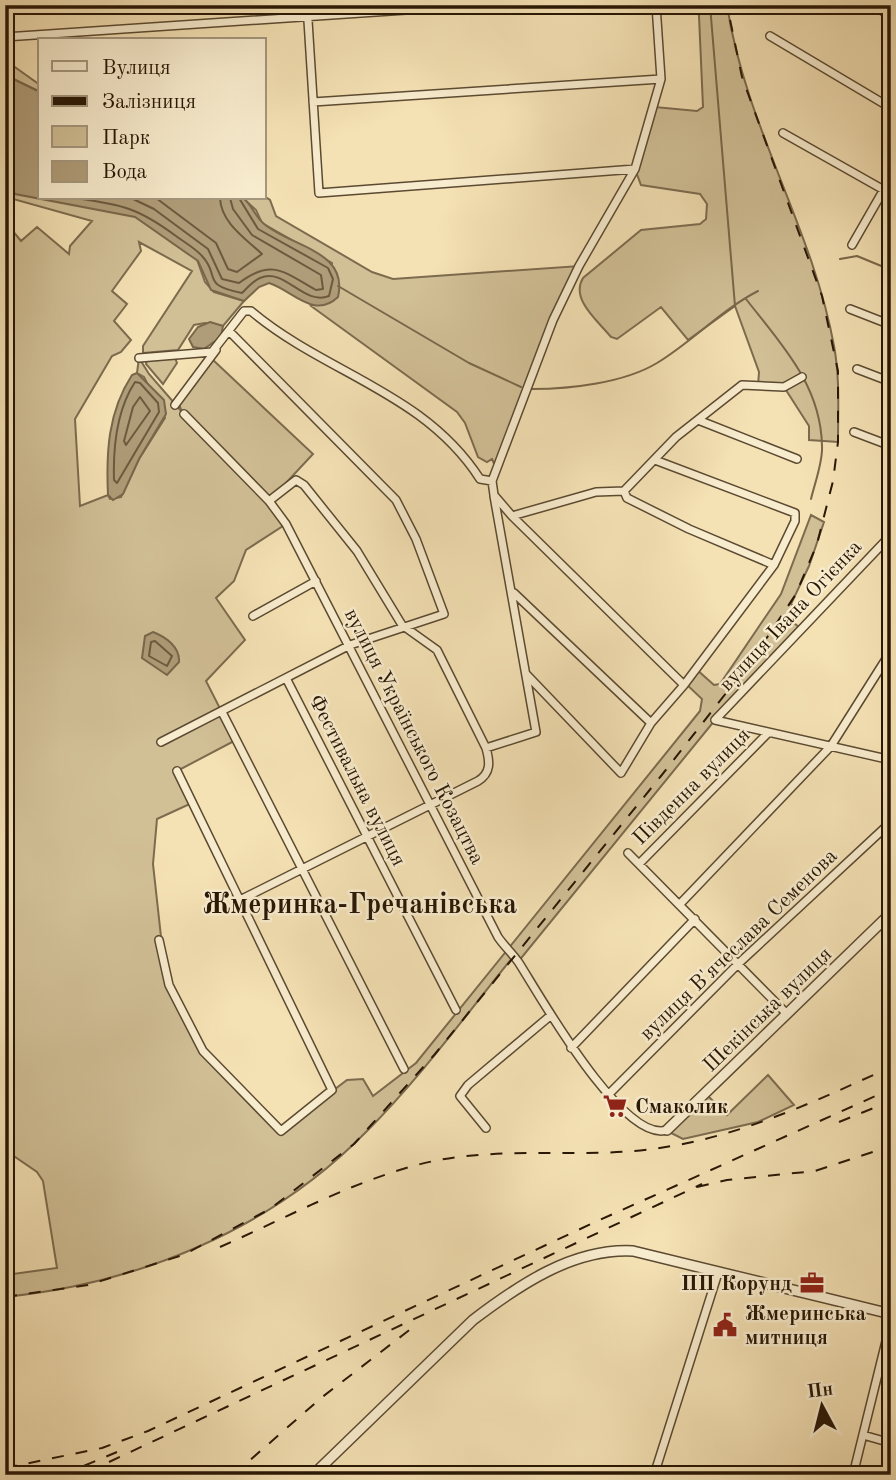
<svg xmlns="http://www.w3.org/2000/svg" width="896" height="1480" font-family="'Old Standard TT',serif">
  <rect width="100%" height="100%" fill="#f4e1b4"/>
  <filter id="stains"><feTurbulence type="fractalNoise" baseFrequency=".00286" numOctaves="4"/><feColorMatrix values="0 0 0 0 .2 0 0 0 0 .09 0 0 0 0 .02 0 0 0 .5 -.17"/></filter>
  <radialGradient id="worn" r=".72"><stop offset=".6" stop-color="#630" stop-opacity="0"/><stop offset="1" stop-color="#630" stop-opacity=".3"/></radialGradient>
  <path fill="#d1bf96" stroke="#7c6b4e" stroke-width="2" d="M696,5H727C745,125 813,229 834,346C840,378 838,410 838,442L809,440V426L784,387L758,386L759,372L735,306L688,340L661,307L617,339L611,337C598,321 570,299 583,278L641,230L700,224L706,219L707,204L700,194L641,185L635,169L655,107L697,111L703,107L699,16Z
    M5,60L40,85V92L5,75Z
    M7,184L40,198L127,208L195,254L205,282L214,292L244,301L223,326L205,323L194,325L178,350L143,353V346L192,271L139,242L141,251L112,291L127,304L114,321L131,340L121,352L112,356L75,419L80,506L108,495L110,499L121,497L139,459L165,418L144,377L137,373L139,358L149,374L182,412L179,404L212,359L313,454L269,501L286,524L246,550L234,581L216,598L245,640L206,681L236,740L177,771L192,803L157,819L153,864L165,973L203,1051L281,1130L347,1080L363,1079L373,1096L416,1063L700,711L702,699L685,683L696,669L714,685L720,684L781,594L811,515L824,522L809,566L791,604L799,609L793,622L801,629L715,720L518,962L513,957C465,1016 420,1078 366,1132C270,1230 140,1283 5,1297V1275L57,1268L43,1181L37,1172L5,1150V197L7,224L21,241L37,227L69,254L70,246L92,221L13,199Z
    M264,196L270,200L276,216L372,272L393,279L579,266L496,468L492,459L487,462L478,457L465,423L457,412L311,306L328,298L332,263L262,223L256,210L243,198Z
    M175,358L177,363L163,384L146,364L147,360Z
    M768,1075L794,1105L758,1122L683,1139L669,1132L707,1095L727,1115Z"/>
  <path fill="#af9c78" stroke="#79674a" stroke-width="2" d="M5,75L40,92V198H243C252,205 255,216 263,223C290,247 349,250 338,297C314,320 292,290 269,283L259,287L244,301L211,290L198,261L135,217L15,194L5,176Z
    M210,322L223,326L221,337L204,349L193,347L189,339L198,327Z
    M137,373L164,400L166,414L139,459L123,494L113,500L108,495C106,452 108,412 132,375Z
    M153,632C166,637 180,647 179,662L167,675L142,658L145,636Z"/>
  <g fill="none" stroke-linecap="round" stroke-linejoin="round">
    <path stroke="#6c5a3e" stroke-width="2" d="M76,198C122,205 137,207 176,236C184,242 195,248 202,256C221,276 200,285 242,293C247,288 253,281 260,278C285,267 303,306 329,296L333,279L328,268L258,229L239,198
      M131,198L154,209L208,249L222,279L239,283C272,258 284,272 316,290L323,289L321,275L252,235L233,209L230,198
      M156,198L216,243L228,269L237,272L262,254C246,239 221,223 220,198
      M135,382L140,383L158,403L159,412L117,483L114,480C113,447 116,411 135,382Z
      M140,397L150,411L126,445L124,441L133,407Z
      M155,641L172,656L167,666L149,656L151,642Z"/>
    <path stroke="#79674a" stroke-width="2" d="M710,5L735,306
      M840,259L857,256L891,270
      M338,286L469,363L521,387
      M746,299C781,344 821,385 822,446C823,462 815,482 811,499
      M532,389C570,389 624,383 657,363C692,342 721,310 758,291"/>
    <g stroke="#5b4a31" stroke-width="10">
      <path id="minor" d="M307,5L319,193L635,169L661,79L656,5
        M872,5L891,16
        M5,16L8,5
        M770,36L891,108
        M5,37L480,5
        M313,102L661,79
        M783,133L891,194
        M852,245L891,177
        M850,309L891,325
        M139,358L212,352L244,311H251C326,374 424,392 480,479L492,481L553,320L579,266L635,169
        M857,369L891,382
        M175,405L216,350
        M184,414L269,501L286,524L498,937C504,946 513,954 519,963C540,996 623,1144 667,1130
        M698,420L797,459
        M854,432L891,446
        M655,460L795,513V521L774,565
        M492,481L494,495L512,516L596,492L624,491L676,437L742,385L784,387L802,377
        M624,491L627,498L689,529L774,565L684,685
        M512,516L684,685L651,723L514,593
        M891,535L715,720L891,760
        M253,616L316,581
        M527,675L621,773L651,723
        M286,678L456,1010
        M222,712L404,1069
        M161,742L350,645L444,614L416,539L396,500L229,331
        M486,748L536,732L494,496
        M628,853L787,1014
        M639,864L767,734
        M240,900L478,781C491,773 490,762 486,748L437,650L402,625L357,551L304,485L296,480L269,501
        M680,904L831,746L891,651
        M159,940L169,985L203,1051L281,1131L332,1090L177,771
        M571,1048L695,919
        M610,1093L738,964L891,822
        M486,1128L460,1096L468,1085L550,1016
        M884,1313L891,1292
        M863,1435L891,1443
        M654,1475L718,1273
        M853,1475L891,1321"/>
    </g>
    <g stroke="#5b4a31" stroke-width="12">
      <path id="tertiary" d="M667,1130L891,913
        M313,1475L473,1320C519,1285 573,1248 633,1251L891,1314"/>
    </g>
    <use href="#minor" stroke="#f8ecce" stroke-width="7"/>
    <use href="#tertiary" stroke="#f8ecce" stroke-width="9"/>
    <path stroke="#281705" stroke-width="2" stroke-dasharray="12 12" stroke-linecap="butt" d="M839,1122L891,1101
      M697,1187L727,1180L815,1171L891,1146
      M220,1247C284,1219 349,1183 417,1165C487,1146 562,1157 634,1151C727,1143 807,1105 891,1067
      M5,1297L88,1285L183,1255L270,1209L354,1144L435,1054L661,776L752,660L796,594L817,544L833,481L838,442V371L822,296L742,77L727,5
      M109,1462L702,1184
      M5,1468L102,1448L148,1431L593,1223L891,1089
      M62,1475L117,1452
      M233,1475L321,1398L412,1328"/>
  </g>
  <defs>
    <g id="supermarket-bare" transform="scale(1.89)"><path d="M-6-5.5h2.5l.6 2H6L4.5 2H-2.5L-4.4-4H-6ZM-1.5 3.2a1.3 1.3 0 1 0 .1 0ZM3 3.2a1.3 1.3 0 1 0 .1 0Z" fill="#8f2418" stroke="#f8ecce" stroke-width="2.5" paint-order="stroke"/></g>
    <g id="office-bare" transform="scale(1.89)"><path d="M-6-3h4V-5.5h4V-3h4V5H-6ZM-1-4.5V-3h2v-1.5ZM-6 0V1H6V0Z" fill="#8f2418" stroke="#f8ecce" stroke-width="2.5" paint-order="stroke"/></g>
    <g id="civic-bare" transform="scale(1.89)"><path d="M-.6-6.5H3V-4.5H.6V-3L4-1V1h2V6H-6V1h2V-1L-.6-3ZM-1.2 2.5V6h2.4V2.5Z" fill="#8f2418" stroke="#f8ecce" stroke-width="2.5" paint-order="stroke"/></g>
  </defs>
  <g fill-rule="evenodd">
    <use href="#supermarket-bare" x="615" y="1106"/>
    <use href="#office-bare" x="812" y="1283"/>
    <use href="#civic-bare" x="725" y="1325"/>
  </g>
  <g text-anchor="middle" stroke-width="5" stroke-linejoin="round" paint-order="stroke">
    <g font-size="21" fill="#281705" stroke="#f8ecce">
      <text transform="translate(790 615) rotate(-47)" y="7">вулиця Івана Огієнка</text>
      <text transform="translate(415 736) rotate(63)" y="7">вулиця Українського Козацтва</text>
      <text transform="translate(358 780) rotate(63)" y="7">Фестивальна вулиця</text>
      <text transform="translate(691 786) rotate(-45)" y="7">Південна вулиця</text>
      <text transform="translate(738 944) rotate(-44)" y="7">вулиця В'ячеслава Семенова</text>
      <text transform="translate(767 1009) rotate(-44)" y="7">Шекінська вулиця</text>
    </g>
    <g font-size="21" font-weight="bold" fill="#281705" stroke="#f8ecce" text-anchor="start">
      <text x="635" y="1113">Смаколик</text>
      <text x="792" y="1290" text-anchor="end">ПП Корунд</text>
      <text x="745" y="1320">Жмеринська<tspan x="745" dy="24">митниця</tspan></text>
    </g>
    <g font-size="28" font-weight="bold" fill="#281705" stroke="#f8ecce">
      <text x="360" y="913">Жмеринка-Гречанівська</text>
    </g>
  </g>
  <rect width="896" height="1480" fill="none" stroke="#f4e1b4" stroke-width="28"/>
  <rect x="7" y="7" width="882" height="1466" fill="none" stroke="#281705" stroke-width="3.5"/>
  <rect x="14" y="14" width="868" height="1452" fill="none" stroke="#281705" stroke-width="2"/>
  <rect x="38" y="38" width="228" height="161" fill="#f8ecce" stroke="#a5977e" stroke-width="2"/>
  <rect x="52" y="61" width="35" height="10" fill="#f8ecce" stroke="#a5977e" stroke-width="2"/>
  <text x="102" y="74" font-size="21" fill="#281705">Вулиця</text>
  <rect x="52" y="96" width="35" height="10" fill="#281705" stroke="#a5977e" stroke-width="2"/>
  <text x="102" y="108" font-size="21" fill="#281705">Залізниця</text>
  <rect x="52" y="126" width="35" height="21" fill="#d1bf96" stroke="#a5977e" stroke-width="2"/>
  <text x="102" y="144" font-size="21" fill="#281705">Парк</text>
  <rect x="52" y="161" width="35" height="21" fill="#af9c78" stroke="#a5977e" stroke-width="2"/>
  <text x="102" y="178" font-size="21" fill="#281705">Вода</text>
  <g transform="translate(822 1406) rotate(353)" stroke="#f8ecce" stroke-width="5" paint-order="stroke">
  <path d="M0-5L12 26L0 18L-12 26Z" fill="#281705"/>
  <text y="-10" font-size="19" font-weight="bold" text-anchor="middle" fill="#281705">Пн</text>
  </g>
  <rect width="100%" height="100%" filter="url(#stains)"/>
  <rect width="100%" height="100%" fill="url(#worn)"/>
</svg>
